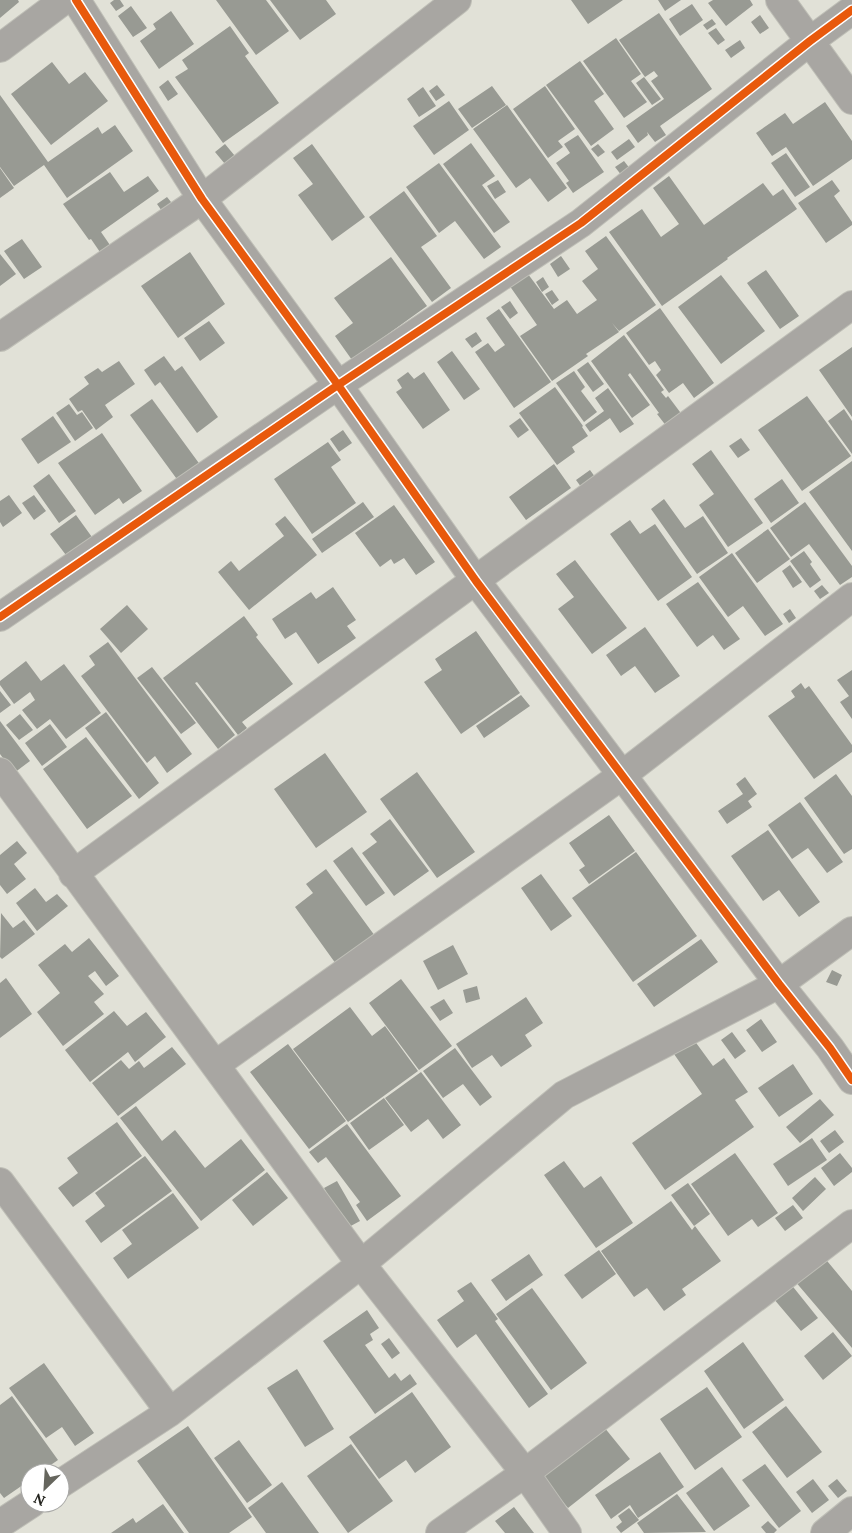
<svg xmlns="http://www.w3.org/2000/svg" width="852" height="1533" font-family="Lora,serif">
  <rect width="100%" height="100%" fill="#e1e1d7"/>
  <path fill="#989a93" d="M0,0H18L19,2L0,18Z
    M114,0H120L124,6L116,11L110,3Z
    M216,0H266L289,31L256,55Z
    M270,0H326L336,14L300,40Z
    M571,0H623L588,24Z
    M658,0H681L665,11Z
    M713,0H750L753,5L726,26L708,3Z
    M692,4L703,20L680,36L669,19Z
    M131,6L147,28L133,37L118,16Z
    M171,11L194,44L159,69L140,41L156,29L153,24Z
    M659,13L712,89L660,126L666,135L655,142L647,132L648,135L638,143L626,126L664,99L651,81L658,76L654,71L645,77L619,40Z
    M760,15L769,28L760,34L751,22Z
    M712,19L716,24L707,30L703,25Z
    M230,26L249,53L245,56L279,103L223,143L175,77L188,69L182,60Z
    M716,28L725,40L718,45L708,33Z
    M616,38L641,74L631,81L647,102L624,118L583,61Z
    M740,40L745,48L731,58L725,50Z
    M580,61L604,94L594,101L614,129L591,146L546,85Z
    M52,62L69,84L85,72L108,101L51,145L11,94Z
    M644,77L661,99L652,105L636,83Z
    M168,80L178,94L168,101L159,87Z
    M437,85L445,95L436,101L429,91Z
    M492,86L506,105L472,128L458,109Z
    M545,86L575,129L558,141L563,147L548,158L513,109Z
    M423,87L436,106L419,117L407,99Z
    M0,95L48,162L98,127L102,134L115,125L133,151L67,198L44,165L14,186L0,167Z
    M449,101L469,130L434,155L413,126Z
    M825,102L852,141V159L813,186L786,147L772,156L756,133L785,113L793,124Z
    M507,105L567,188L548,202L530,178L516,188L473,129Z
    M578,135L604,172L573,193L566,183L569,181L556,163L570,153L564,144Z
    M629,139L635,147L617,160L611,152Z
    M471,143L495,176L482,185L510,222L494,233L443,164Z
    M225,144L235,156L225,164L215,152Z
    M312,144L365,217L332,241L298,195L313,184L293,158Z
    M598,144L605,152L598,157L591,149Z
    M786,153L810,187L795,197L771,163Z
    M624,161L631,170L622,176L615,167Z
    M439,163L501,247L484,259L455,221L439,233L406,187Z
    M0,168L14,188L0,198Z
    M110,172L124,192L148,176L159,191L101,232L112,248L102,255L91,239L89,240L63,204Z
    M669,176L704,225L763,183L773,196L783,189L797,209L727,258L728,259L662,306L609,232L642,209L661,237L679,224L653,188Z
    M498,180L506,192L495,199L487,186Z
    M832,180L840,191L834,196L852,222V225L826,243L798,203Z
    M404,191L437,236L421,247L451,288L432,302L369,217Z
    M167,197L175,207L164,214L157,204Z
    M606,236L656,305L619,331L612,323L619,332L586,354L588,356L552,381L520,336L537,325L507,282L525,270L554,309L567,300L577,314L597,300L582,281L598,269L585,251Z
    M22,239L42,267L24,279L4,251Z
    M190,252L225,304L178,338L141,286Z
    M0,254L16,274L0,286Z
    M561,256L570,269L558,277L550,264Z
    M391,257L427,306L352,360L335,336L353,323L334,298Z
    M766,270L799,316L780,329L747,283Z
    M721,275L765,331L721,364L678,307Z
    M543,277L549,287L542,292L536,282Z
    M552,290L559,300L552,305L545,294Z
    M510,301L518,313L510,319L501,307Z
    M660,308L714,383L694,398L683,383L669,393L656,375L661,370L655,361L649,365L626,333Z
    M499,309L551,382L514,408L475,352L488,343L495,352L505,345L486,318Z
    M209,321L225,343L200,361L184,338Z
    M476,332L482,341L472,348L465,339Z
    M624,335L664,390L661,392L666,398L668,396L683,416L667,427L657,414L659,413L630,373L628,375L650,405L632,418L591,361Z
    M852,347V417L819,370Z
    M452,351L480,389L464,400L437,362Z
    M164,356L175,371L182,366L218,417L197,433L160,382L155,386L144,370Z
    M119,361L135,384L105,405L113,417L96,430L82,410L78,412L69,399L89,384L84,377L98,368L102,372Z
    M588,362L604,384L593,392L577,370Z
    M574,371L585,387L581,391L597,412L584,422L556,383Z
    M408,372L414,379L424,372L450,410L423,429L396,392L402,388L397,380Z
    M555,387L583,426L582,427L588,436L572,447L575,452L557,465L519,413Z
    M608,388L634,424L620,433L610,418L590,432L585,425L604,411L595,398Z
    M807,396L851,456L802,491L758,430Z
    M152,399L201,466L179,482L130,415Z
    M69,404L77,415L82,412L93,428L75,441L56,413Z
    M844,409L852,421V454L828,421Z
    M53,416L71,442L38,464L21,439Z
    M520,418L529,430L518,438L509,426Z
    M343,430L352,443L339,452L330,439Z
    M102,433L142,491L123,504L119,498L95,515L58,463Z
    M741,438L750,450L738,458L729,446Z
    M328,442L341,460L331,467L356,503L312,534L274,479Z
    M711,450L763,523L728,547L699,505L714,494L692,464Z
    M852,461V551L809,492Z
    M554,464L571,488L526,520L509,497Z
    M590,470L598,481L584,491L576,480Z
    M49,474L76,511L59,523L33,486Z
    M782,479L799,503L771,523L754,499Z
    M9,495L22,513L3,527L0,522V501Z
    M34,495L46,511L34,520L22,503Z
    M664,499L685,528L703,516L728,553L697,574L651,509Z
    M363,502L374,517L322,553L312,539Z
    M805,502L852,566V577L840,585L809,544L791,557L770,528Z
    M394,505L435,562L416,575L404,558L394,564L391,559L380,567L355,533Z
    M76,515L97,544L72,563L50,534Z
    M285,516L317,555L249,610L218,572L231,561L239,571L284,536L275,524Z
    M630,520L640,534L655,524L692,577L658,601L610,534Z
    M768,529L790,559L757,583L735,553Z
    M804,551L812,562L810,564L821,580L810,588L790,561Z
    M732,553L783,624L765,636L743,606L728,617L699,577Z
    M575,560L627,628L592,654L558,609L574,597L556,574Z
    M790,565L802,582L793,588L782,571Z
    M698,582L740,639L724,650L713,635L697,647L666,604Z
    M822,585L829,593L820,599L814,591Z
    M333,587L356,620L347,626L356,638L318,664L296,632L285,639L272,619L311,592L316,599Z
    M127,605L148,629L121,653L100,629Z
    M790,609L796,618L789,623L783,614Z
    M244,616L258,635L256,637L293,684L242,722L247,728L238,735L197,682L195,683L235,735L218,749L163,678Z
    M645,627L680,676L655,693L635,666L621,676L606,655Z
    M476,631L520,693L461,734L424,682L442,670L435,659Z
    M108,642L192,754L167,773L155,756L147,763L81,676L95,665L89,656Z
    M26,661L41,681L64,664L101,713L66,739L50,719L37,729L22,710L35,700L30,692L14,704L0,685V681Z
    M152,667L196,723L181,734L137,678Z
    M852,670V719L840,702L849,696L837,680Z
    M801,683L805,689L809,686L852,745V752L814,779L768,716L795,697L791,691Z
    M0,691L11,705L0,713Z
    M521,695L530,706L484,738L476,726Z
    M106,712L159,783L139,799L85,728Z
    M20,714L33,730L19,740L6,725Z
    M0,721L30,761L14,773L0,754Z
    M50,724L67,747L42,766L25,743Z
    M86,737L132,796L87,829L43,769Z
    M325,753L367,812L316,848L274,789Z
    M417,772L475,852L437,878L380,799Z
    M836,774L852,796V849L844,854L804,798Z
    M745,777L757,794L748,801L752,807L727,824L718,811L743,794L736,784Z
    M800,802L843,862L827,873L808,848L792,859L768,825Z
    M609,815L635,851L589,884L579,870L585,866L569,843Z
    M390,819L429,871L394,896L362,853L377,842L370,834Z
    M768,830L820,902L799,917L779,890L763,901L731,856Z
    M17,841L27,853L14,864L26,879L7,894L0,885V855Z
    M352,847L385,893L366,906L333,861Z
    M636,852L697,936L633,982L572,898Z
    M326,869L375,936L336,964L295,907L313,893L306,884Z
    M541,874L572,916L551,931L521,888Z
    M35,888L46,902L57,894L68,906L37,931L16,903Z
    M1,913L13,928L24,920L35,934L2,959L0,957Z
    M89,938L119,976L106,986L95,971L88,976L104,994L94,1002L104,1014L63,1046L37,1012L60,993L38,965L65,944L72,952Z
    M701,939L718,962L654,1007L637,984Z
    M453,945L468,974L438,990L423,961Z
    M832,970L842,975L837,986L826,982Z
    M6,978L32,1014L0,1038V983Z
    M401,979L452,1046L419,1070L369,1003Z
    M477,986L480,999L466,1003L463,990Z
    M526,997L543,1023L525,1035L532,1046L501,1067L492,1055L472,1068L456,1044Z
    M444,999L453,1013L440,1021L430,1007Z
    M350,1007L372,1036L385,1026L418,1071L348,1122L293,1049Z
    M114,1011L127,1026L146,1012L166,1037L135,1062L128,1052L90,1082L65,1050Z
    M761,1019L777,1042L762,1052L746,1030Z
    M732,1032L746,1051L735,1059L721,1040Z
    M694,1040L713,1066L724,1058L748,1092L735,1100L754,1127L665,1190L632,1143L702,1094L674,1054Z
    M288,1044L346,1121L309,1149L250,1072Z
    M172,1047L186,1064L118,1116L92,1083L121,1060L129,1069L139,1061L144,1068Z
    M455,1048L492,1097L480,1106L463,1084L443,1098L423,1071Z
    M793,1064L813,1094L779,1117L758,1088Z
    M421,1072L461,1125L443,1139L428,1119L411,1132L385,1098Z
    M384,1098L404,1125L369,1150L350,1123Z
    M820,1099L834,1115L800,1143L786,1127Z
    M136,1106L162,1141L175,1130L205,1168L241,1139L265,1170L201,1221L120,1118Z
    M117,1122L142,1156L73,1207L58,1188L78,1173L67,1158Z
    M347,1124L401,1196L367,1221L356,1205L360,1202L326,1157L318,1163L309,1152Z
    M835,1130L844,1142L829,1153L820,1141Z
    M812,1138L827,1160L788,1186L773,1164Z
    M735,1153L778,1213L758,1227L752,1219L728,1236L691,1184Z
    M840,1153L852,1168V1172L834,1186L821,1168Z
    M145,1156L172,1191L101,1243L85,1221L105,1206L95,1193Z
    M564,1161L584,1188L601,1176L633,1223L596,1248L544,1175Z
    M267,1172L288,1198L253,1226L232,1200Z
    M815,1177L826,1189L803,1211L792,1198Z
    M337,1181L360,1221L347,1228L324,1188Z
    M688,1183L710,1214L694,1226L671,1195Z
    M173,1193L199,1228L128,1279L113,1258L132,1244L122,1230Z
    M671,1201L692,1230L695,1226L721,1261L682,1289L686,1295L664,1311L647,1288L634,1297L601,1251Z
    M793,1205L803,1218L785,1231L775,1218Z
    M599,1250L616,1274L582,1299L564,1275Z
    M529,1254L543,1275L506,1301L491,1280Z
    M823,1256L852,1291V1348L794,1280Z
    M471,1282L498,1319L495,1321L548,1394L529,1408L476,1334L457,1348L437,1320L464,1301L457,1291Z
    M790,1283L818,1318L801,1331L773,1298Z
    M532,1288L587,1363L551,1390L496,1314Z
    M367,1310L379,1328L370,1334L373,1340L365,1345L389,1378L395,1373L401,1381L410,1374L417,1384L375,1414L323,1341Z
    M833,1332L852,1356L823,1380L804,1356Z
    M389,1338L400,1353L392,1359L381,1344Z
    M743,1342L784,1400L744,1429L704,1371Z
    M44,1363L94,1433L75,1446L62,1427L46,1438L9,1388Z
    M297,1369L334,1429L305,1447L267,1388Z
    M707,1387L742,1437L695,1470L660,1419Z
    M412,1392L451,1447L415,1473L406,1460L379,1479L349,1437Z
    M12,1396L58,1460L39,1473H30V1480L4,1498L0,1493V1405Z
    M786,1406L822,1452L787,1478L752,1432Z
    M188,1426L252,1517L229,1533H189L137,1461Z
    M604,1427L630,1459L568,1508L542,1477Z
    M239,1440L272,1485L247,1503L214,1458Z
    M351,1444L393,1501L348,1533L307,1476Z
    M660,1452L684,1487L638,1518L630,1505L611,1519L595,1495Z
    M765,1464L801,1511L779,1528L742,1480Z
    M722,1467L750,1506L714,1531L686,1493Z
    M813,1479L829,1500L812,1513L796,1492Z
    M837,1479L847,1491L838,1498L828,1486Z
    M282,1482L319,1533H266L248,1508Z
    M677,1494L706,1532L644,1533L637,1523Z
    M163,1504L184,1533H111L133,1518L136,1523Z
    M514,1507L534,1533H505L495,1521Z
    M629,1508L639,1520L621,1533L616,1527L622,1522L618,1516Z
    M768,1521L777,1530L774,1533H766L761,1527Z"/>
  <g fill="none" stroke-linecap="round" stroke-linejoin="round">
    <g stroke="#bebeb6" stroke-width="30">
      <path id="street" d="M76,0L202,199L338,385L476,581L779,984L830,1048L852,1080
        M780,0L852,100
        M0,48L64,0
        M0,337L202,199L457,0
        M0,617L338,385L581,223L810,41L852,10
        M0,772L361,1264L525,1473L567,1533
        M73,874L852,305
        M215,1065L621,776L852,597
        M0,1182L170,1412
        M60,1484L170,1412L361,1264L564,1095L779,984L852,931
        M0,1524L32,1503
        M440,1533L525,1473L852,1224
        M825,1533L852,1511"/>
    </g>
    <use href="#street" stroke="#a8a6a2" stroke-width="28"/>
    <g stroke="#fff" stroke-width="11">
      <path id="cycleway" d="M76,0L202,199L338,385L476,581L779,984L830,1048L852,1080
        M0,617L338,385L581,223L810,41L852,10"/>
    </g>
    <use href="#cycleway" stroke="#e8590c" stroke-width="8"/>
  </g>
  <g transform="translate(45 1488) rotate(205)"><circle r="24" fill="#ffffff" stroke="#a7a7a5"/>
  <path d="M0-4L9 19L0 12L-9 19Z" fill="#66665e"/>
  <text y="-8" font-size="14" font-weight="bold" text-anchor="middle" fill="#23231d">N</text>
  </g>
</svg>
